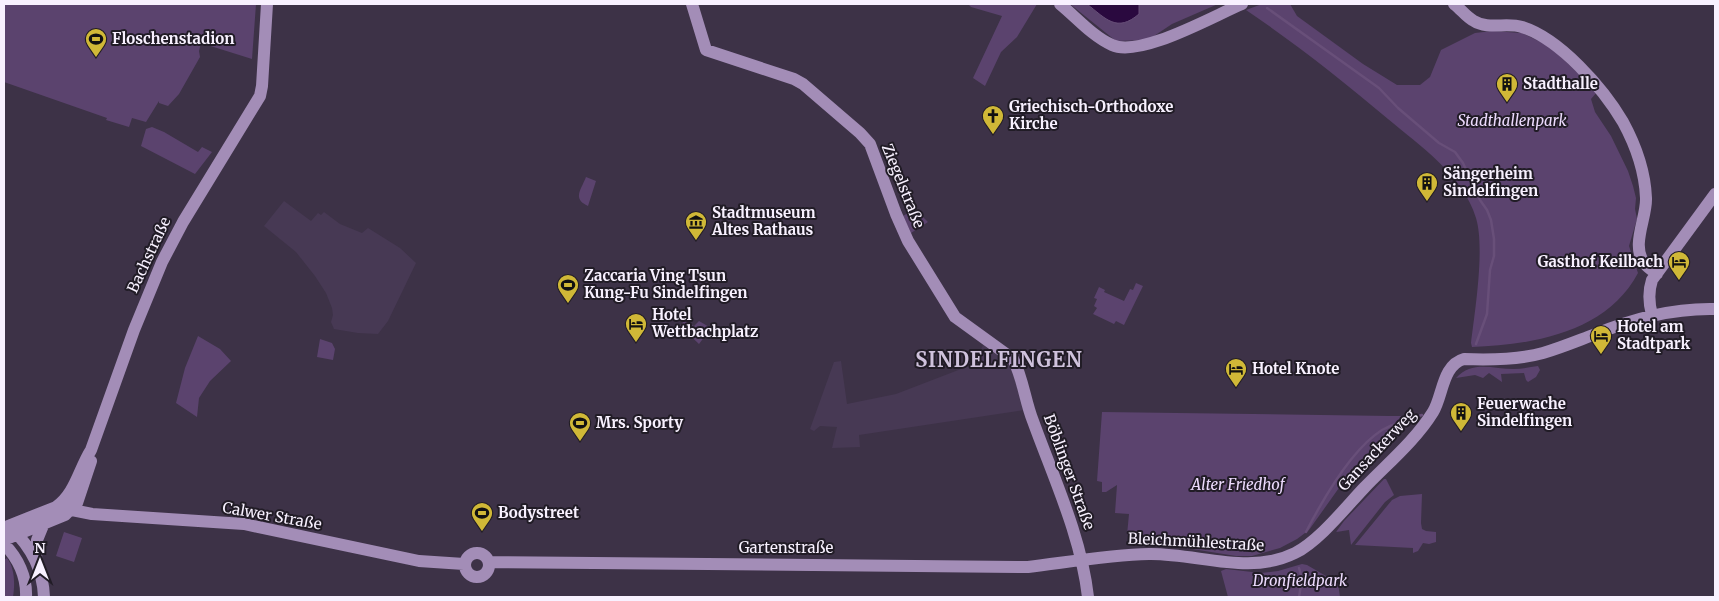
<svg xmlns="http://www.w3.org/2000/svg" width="1719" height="601" font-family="Merriweather,serif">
  <rect width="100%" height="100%" fill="#3d3247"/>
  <path fill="#473954" d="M284,201L311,221L318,213L321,215L324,212L340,224L362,233L368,228L400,248L416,263L388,321L378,334L358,333L334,329L331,322L333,315L332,308L326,293L315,276L296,252L264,226Z
    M983,345L1005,361L1009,366L1013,373L1024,410L859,435L860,447L832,448L837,427L820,426L814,431L810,429L834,362L841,361L847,404L896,394L974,364Z"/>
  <path fill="#5b436e" d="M4,4H256L252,59L201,43L199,51L200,57L179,94L168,106L159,103V101L146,122L132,118L129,127L106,120L107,118L4,82Z
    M968,4H1037L1017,37L1001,52L985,86L973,78L1002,16L971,7Z
    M1070,4H1087L1108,20L1132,19L1139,14V4H1218L1172,24L1148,40L1116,41Z
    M1262,4H1290L1297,16L1363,64L1397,85H1420L1430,77L1441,50L1475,33L1492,31L1522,33L1551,47L1597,92L1591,99L1595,112L1611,136L1628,171L1633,186L1636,198L1635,209L1637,219L1629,246L1638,273C1607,332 1533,345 1472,347L1471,343C1475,310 1485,248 1476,218C1463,175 1420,146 1388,119C1342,80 1296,44 1246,10Z
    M152,127L164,132L198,152L202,147L212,152L195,174L141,146L146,129Z
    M586,177L596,181L588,206C572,199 581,190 586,177Z
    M915,209L928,222L911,233L903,216Z
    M1136,283L1143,286L1124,325L1116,321L1114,324L1093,314L1097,308L1094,306L1097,299L1094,298L1099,287L1105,290L1104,292L1124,301L1130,289L1133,290Z
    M684,321L694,326L699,321L711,328L699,344L680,326Z
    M198,336L220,349L231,361L210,381L199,398L197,417L176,403L185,368Z
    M320,339L332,343L335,349L333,360L317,357Z
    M1538,366L1540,370L1536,377L1528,382L1526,380L1524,373L1501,374L1502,382L1489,373L1483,378L1475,375L1456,378C1472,360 1493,369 1514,369C1522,369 1530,367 1538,366Z
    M1102,412L1390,416H1412L1380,441L1351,471L1309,530L1297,539L1280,548L1252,556H1236L1161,544L1127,535L1129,514L1115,513L1117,485L1106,492H1102V482L1097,481Z
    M1384,479H1386L1394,495L1385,502L1351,545L1349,530L1336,532L1344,521Z
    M1422,494L1421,523L1422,529L1426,531L1436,532V542L1429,544L1423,543L1418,551L1413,553V548L1355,545L1392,500L1400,496Z
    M64,532L82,538L74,562L56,556Z
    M7,558C15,568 15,585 13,597H4V560Z
    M1302,564L1307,565L1338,583L1340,597H1228L1221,571L1226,569L1261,573L1278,571Z"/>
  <path fill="#2a093f" stroke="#684f79" d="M1087,4H1139V14C1117,33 1106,19 1087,4Z"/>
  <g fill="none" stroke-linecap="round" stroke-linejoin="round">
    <path stroke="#684f79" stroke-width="2.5" d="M1267,8L1379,88L1398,108L1439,143L1455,152L1463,163L1480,200L1487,210L1491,220L1494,239V256L1490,270L1487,314L1476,344
      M1306,532C1322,501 1352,449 1382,430C1395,423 1408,419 1422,415
      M1299,568L1302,579L1299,597"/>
    <path stroke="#a38db7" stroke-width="12" d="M692,4L706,50L794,79L803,84L860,133L870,144L896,214L908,241L955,317L1013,359C1023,378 1025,401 1033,421C1054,479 1081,536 1088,597
      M1060,4C1076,17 1092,36 1112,45C1140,58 1213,16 1242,4
      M1454,4C1461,9 1466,17 1474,21C1488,30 1507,22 1522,27C1560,39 1603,88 1623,122C1635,144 1645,172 1646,198C1647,218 1630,246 1645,264C1648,268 1653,271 1657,274
      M1652,315C1649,304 1648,292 1652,280L1715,194
      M63,502L72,510L92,514L244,524L419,561L464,564
      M12,529C32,548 43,570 44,597
      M4,532L8,526L56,507C75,494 79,469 91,450L134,330L162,262L183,222L260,96L262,86L267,4
      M4,540L65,515L77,503L91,461
      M4,544C18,558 27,577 26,597
      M465 565a12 12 0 1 1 24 0a12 12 0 1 1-24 0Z
      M36,559L37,540L44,523
      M489,562L1028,567C1069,562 1108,555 1149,554C1197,553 1249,576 1295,553C1319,541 1345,508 1364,488C1387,464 1415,441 1433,412C1443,396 1442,365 1464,359C1490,360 1518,360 1543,353C1560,348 1577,341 1593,335C1633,319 1672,308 1715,309"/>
  </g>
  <defs>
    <g id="stadium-pin" transform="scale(1.125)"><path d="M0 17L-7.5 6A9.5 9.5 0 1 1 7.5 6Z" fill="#d0b837" stroke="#211c26"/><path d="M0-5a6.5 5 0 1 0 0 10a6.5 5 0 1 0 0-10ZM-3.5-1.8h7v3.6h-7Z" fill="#111"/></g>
    <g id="building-pin" transform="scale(1.125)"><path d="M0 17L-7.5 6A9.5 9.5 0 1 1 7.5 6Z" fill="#d0b837" stroke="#211c26"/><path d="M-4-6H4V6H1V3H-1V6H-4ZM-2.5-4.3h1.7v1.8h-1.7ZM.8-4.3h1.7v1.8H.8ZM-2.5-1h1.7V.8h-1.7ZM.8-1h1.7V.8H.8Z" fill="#111"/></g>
    <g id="church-pin" transform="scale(1.125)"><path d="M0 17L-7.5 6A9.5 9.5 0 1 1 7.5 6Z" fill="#d0b837" stroke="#211c26"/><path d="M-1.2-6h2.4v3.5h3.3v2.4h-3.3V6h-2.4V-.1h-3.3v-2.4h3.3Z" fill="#111"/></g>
    <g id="museum-pin" transform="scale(1.125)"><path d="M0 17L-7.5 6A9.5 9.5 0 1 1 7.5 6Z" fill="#d0b837" stroke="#211c26"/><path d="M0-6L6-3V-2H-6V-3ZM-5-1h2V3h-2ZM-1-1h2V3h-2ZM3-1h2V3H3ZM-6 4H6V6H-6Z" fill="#111"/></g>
    <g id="hotel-pin" transform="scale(1.125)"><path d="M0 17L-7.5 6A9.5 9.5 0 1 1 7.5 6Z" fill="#d0b837" stroke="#211c26"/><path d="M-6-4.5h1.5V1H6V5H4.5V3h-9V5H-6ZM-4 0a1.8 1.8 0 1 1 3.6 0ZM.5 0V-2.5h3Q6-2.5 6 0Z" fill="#111"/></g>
  </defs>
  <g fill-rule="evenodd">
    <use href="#stadium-pin" x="96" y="39"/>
    <use href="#building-pin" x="1507" y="84"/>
    <use href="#church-pin" x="993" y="116"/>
    <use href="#building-pin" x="1427" y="183"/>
    <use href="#museum-pin" x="696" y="222"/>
    <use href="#hotel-pin" x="1679" y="262"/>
    <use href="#stadium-pin" x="568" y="285"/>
    <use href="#hotel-pin" x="636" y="324"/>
    <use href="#hotel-pin" x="1601" y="336"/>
    <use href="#hotel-pin" x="1236" y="369"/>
    <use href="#building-pin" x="1461" y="413"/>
    <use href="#stadium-pin" x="580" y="423"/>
    <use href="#stadium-pin" x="482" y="513"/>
  </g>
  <g text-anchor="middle" stroke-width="4" stroke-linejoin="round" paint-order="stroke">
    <g font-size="15" font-weight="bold" fill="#f8f1ff" stroke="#211c26" text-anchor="start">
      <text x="112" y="44">Floschenstadion</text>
      <text x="1523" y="89">Stadthalle</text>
      <text x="1009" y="112">Griechisch-Orthodoxe<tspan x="1009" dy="17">Kirche</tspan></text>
      <text x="1443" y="179">Sängerheim<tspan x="1443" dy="17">Sindelfingen</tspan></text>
      <text x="712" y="218">Stadtmuseum<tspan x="712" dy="17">Altes Rathaus</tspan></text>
      <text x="1663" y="267" text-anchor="end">Gasthof Keilbach</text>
      <text x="584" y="281">Zaccaria Ving Tsun<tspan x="584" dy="17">Kung-Fu Sindelfingen</tspan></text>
      <text x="652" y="320">Hotel<tspan x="652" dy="17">Wettbachplatz</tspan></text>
      <text x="1617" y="332">Hotel am<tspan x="1617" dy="17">Stadtpark</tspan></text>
      <text x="1252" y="374">Hotel Knote</text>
      <text x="1477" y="409">Feuerwache<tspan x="1477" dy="17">Sindelfingen</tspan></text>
      <text x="596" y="428">Mrs. Sporty</text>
      <text x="498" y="518">Bodystreet</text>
    </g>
    <g font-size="15" font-style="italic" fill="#eddbfe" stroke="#211c26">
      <text x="1512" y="126">Stadthallenpark</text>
      <text x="1238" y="490">Alter Friedhof</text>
      <text x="1300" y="586">Dronfieldpark</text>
    </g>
    <g font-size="15" fill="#f8f1ff" stroke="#211c26">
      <text transform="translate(903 186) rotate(68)" y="5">Ziegelstraße</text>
      <text transform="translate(149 255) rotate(-65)" y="5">Bachstraße</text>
      <text transform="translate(1377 450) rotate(-47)" y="5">Gansackerweg</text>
      <text transform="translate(1069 472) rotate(70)" y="5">Böblinger Straße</text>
      <text transform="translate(272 516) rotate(10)" y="5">Calwer Straße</text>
      <text transform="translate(1196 542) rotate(3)" y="5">Bleichmühlestraße</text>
      <text x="786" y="553">Gartenstraße</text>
    </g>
    <g font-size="20" font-weight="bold" letter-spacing="1" fill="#cfc2dc" stroke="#211c26">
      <text x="999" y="367">SINDELFINGEN</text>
    </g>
  </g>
  <rect width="1719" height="601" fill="none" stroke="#f8f1ff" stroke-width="10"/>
  <g transform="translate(40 561)" stroke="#211c26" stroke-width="4" paint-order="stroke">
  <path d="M0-4L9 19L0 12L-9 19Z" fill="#f8f1ff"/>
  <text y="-8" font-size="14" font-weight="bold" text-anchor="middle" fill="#f8f1ff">N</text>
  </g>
</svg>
